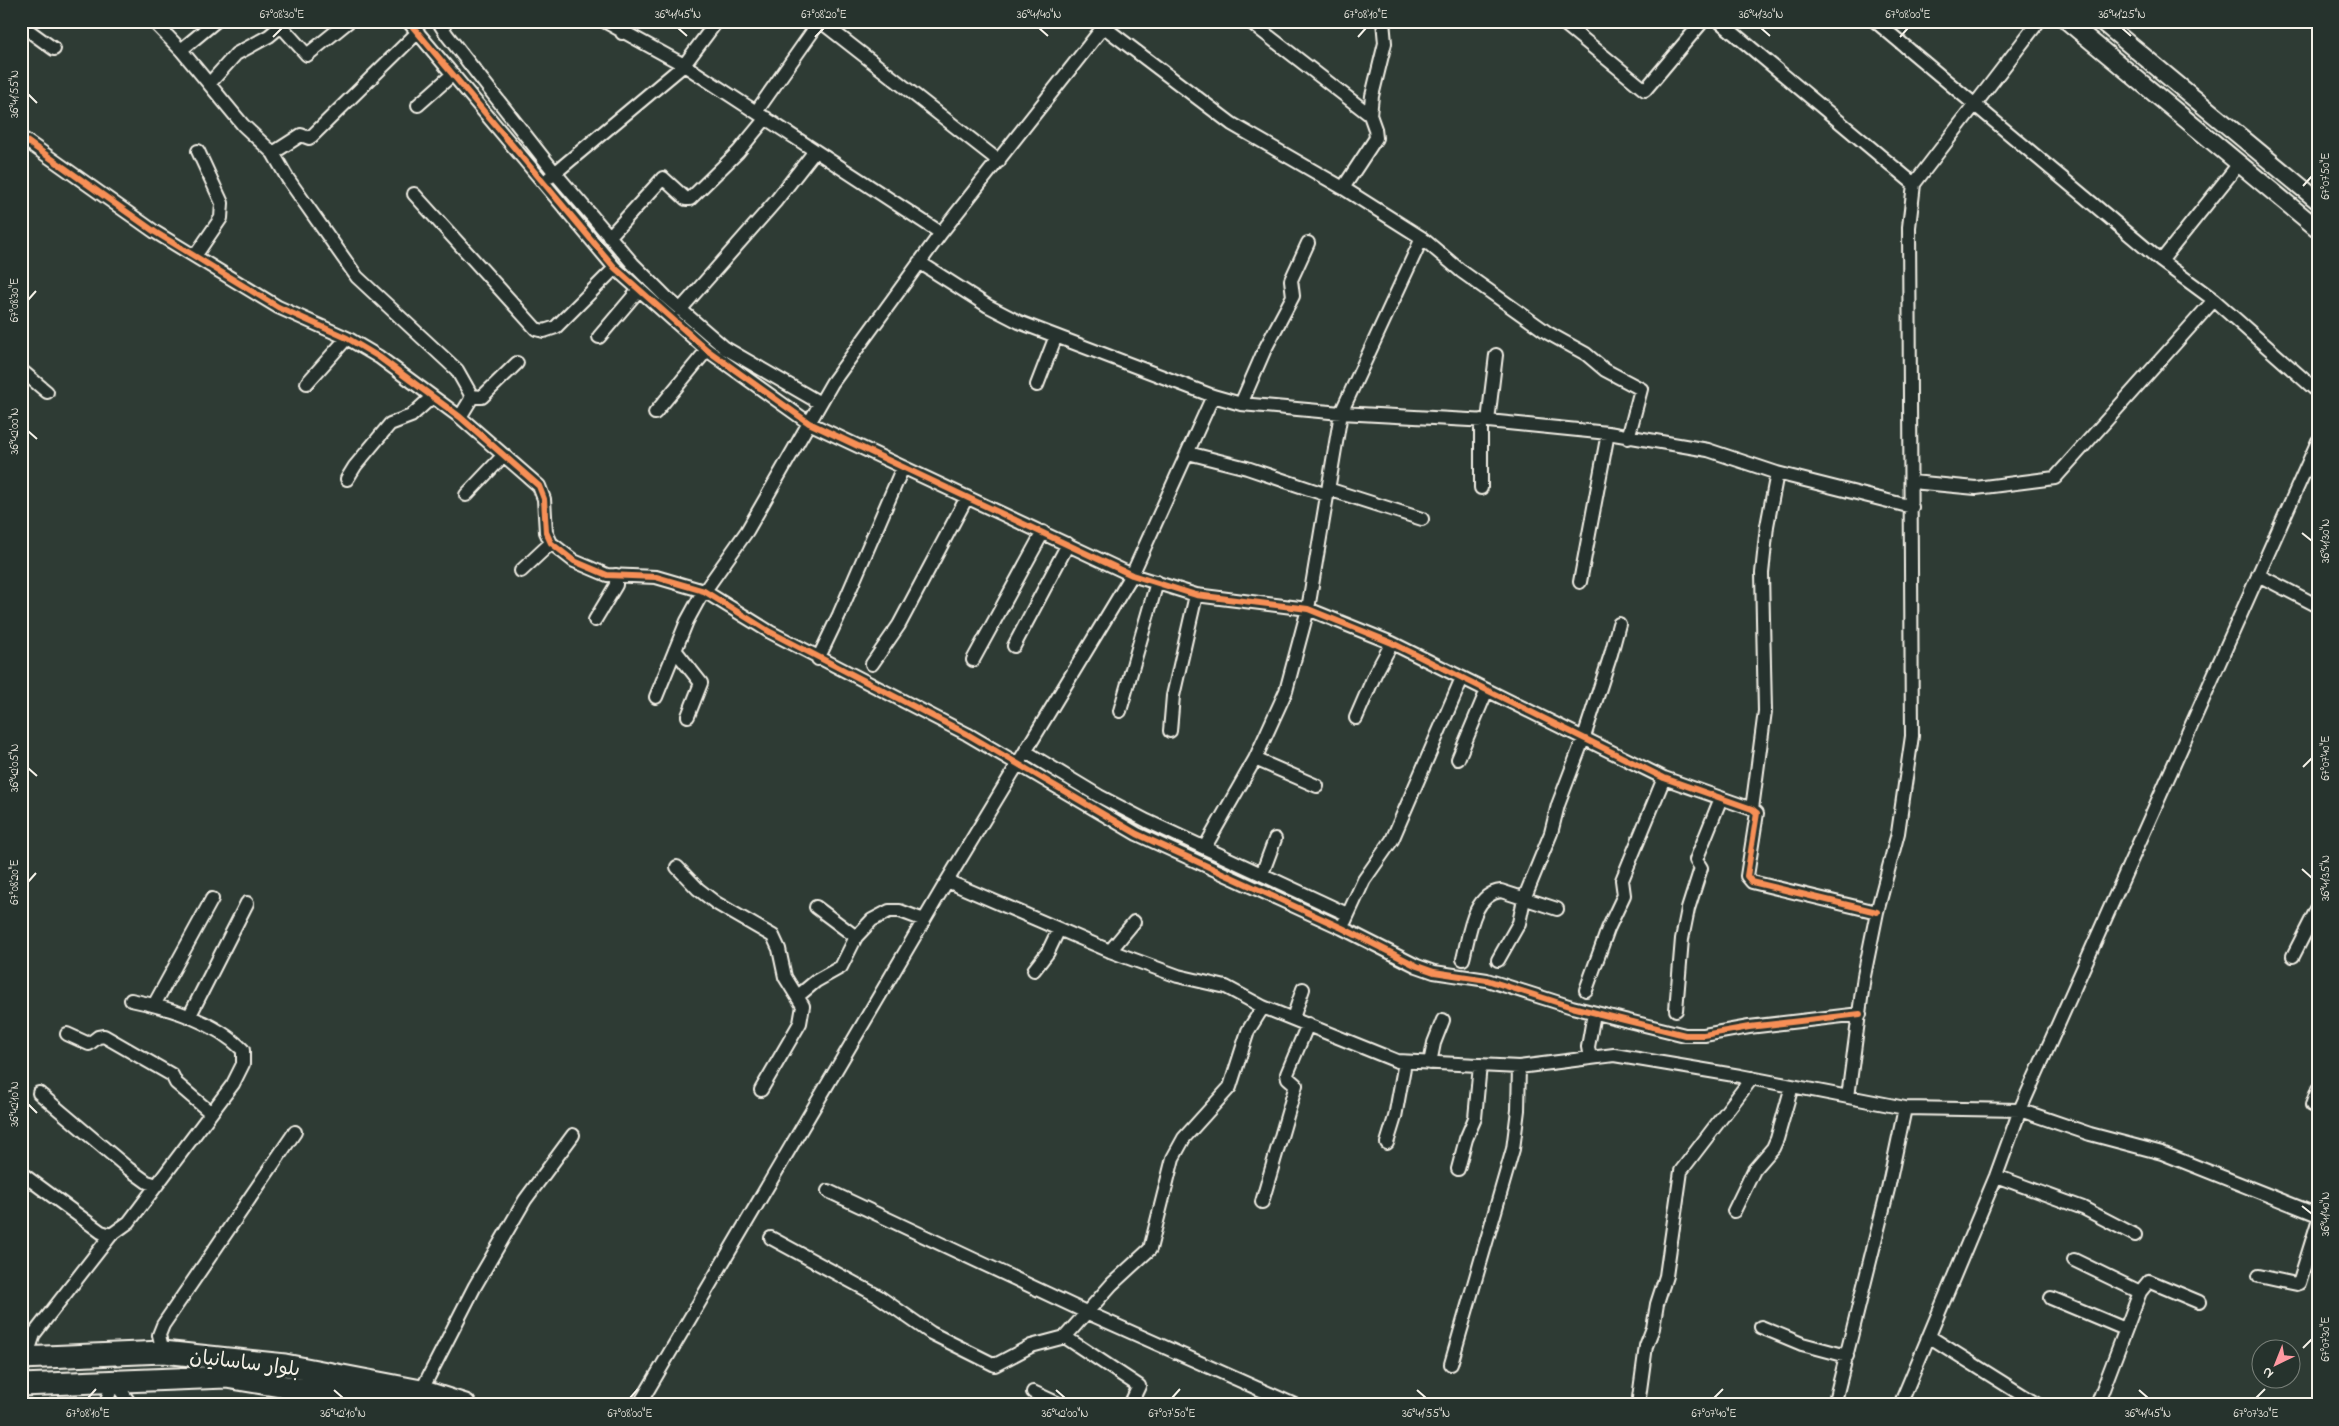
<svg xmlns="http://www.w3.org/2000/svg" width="2339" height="1426" font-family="'Indie Flower','Playpen Sans Arabic',sans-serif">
  <rect width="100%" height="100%" fill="#2e3b34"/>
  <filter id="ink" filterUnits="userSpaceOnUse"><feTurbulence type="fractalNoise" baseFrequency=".02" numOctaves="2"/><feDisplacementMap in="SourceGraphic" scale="10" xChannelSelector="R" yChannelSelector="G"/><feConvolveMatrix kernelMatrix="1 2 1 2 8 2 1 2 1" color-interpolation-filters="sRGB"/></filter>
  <g filter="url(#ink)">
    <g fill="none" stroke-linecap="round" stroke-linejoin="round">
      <g stroke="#f4f1e8" stroke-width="16">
        <path id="minor" d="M153,21L181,50L243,125L273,153L288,179L357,277L457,370L470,393L471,399L460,417
          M408,21L615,268L707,350L809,423L1132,575L1196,595L1308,609L1392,643L1664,778L1752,809L1757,813L1747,876L1752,882L1877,912
          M438,21L447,35L555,173L633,264L666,297L725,348L820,403
          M604,21L684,65L941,233
          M820,21L999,161
          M1249,21L1370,115
          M1561,21L1645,90L1703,21
          M1719,21L1914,184
          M1875,21L2161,261L2214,300L2318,392
          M21,25L54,49
          M1104,27L1232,124L1343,188L1422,238L1461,271L1548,333L1586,354L1605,370L1641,389L1628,438
          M622,33L631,21
          M181,50L216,21
          M210,83L236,54L269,36L281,26L307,55L349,21
          M418,105L453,74
          M756,112L820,21
          M21,140H25L155,232L278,307L347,338L379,357L460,417L539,486L544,499L546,532L551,543L574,561L607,575L656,577L704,591L770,632L967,734L1137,834L1342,928L1417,966L1434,972L1487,980L1572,1007L1685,1035H1704L1749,1027L1860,1014
          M273,153L301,135L309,138L312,136L418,32
          M550,177L684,65L717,21
          M1343,188L1376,138L1375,129L1370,115L1372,96L1385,43L1383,21
          M414,194L536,329L544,331L556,327L615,268
          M609,237L663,178L686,199H690L738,152L766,118
          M195,256L221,218L222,203L198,151
          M2161,261L2238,165
          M919,262L988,306L1019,322L1213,396L1241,404L1341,413L1488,421L1608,433L1708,450L1777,473L1912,507
          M680,310L775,202L815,151
          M599,337L638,291
          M21,370L47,392
          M307,383L347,338
          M1037,385L1056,336
          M471,396L482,397L517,363
          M1241,404L1264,351L1293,296L1291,280L1308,243
          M655,413L707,350
          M1488,421L1496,355
          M1188,453L1247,468L1327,495
          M347,479L355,466L390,424L411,416L432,397
          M1912,482L1976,488L2055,478L2214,300
          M1481,488V420
          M1328,489L1422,519
          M466,495L504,455
          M521,571L551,543
          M2258,575L2318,606
          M1580,582L1608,433
          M595,620L616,585V575
          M1014,646L1068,544
          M675,650L701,683L688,716
          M818,659L839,615L903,467
          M973,660L1043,532
          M872,664L899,625L967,497
          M656,697L687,621L699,599L747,531L832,383L941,233L1108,21
          M1120,711L1157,582
          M1356,718L1375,674L1392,643
          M1170,731L1173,696L1196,595
          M1026,752L1099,796L1147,821L1347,914
          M1255,759L1317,786
          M1458,759L1487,690
          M1752,809L1765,711L1762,573L1767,526L1777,473
          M1205,847L1255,759L1286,691L1308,609L1341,413L1422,238
          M677,867L698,889L716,903L773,936L779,949L785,977L803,1006L800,1023L761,1090
          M1262,874L1275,839
          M947,881L1110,951L1178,976L1226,987L1263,1007L1397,1061L1519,1067L1614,1055L1740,1076L1905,1108L2020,1110L2090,1134L2162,1153L2318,1215
          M816,907L856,937
          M1345,921L1364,880L1392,840L1462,678
          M1110,951L1134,922
          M2293,956L2318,907
          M1463,959C1469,937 1472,894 1501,891L1557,909
          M1498,960L1519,923L1524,899L1551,833L1558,805L1584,737L1611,654L1619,624
          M1034,970L1048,952L1059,929
          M1586,990L1608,929L1624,895L1622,880L1664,778
          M798,996L816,981L841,967L856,937L872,920L889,911H900L924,920
          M154,1005L212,899
          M1676,1010L1682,939L1688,909L1701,868L1696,860L1721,798
          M189,1017L247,903
          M1293,1018L1303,989
          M67,1034L89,1044L98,1037L104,1036L172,1075L176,1083L211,1113
          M1590,1058L1588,1047L1594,1013
          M1430,1063L1434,1043L1443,1020
          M39,1093L129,1169L147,1182L157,1185
          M1848,1097L1864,976L1877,912L1898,833L1912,736L1909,227L1914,184L2039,21
          M2312,1105L2318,1089
          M1387,1143L1395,1117L1405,1062
          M1458,1169L1466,1139L1475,1118L1480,1065
          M21,1173L101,1232L111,1235
          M1996,1176L2083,1208L2135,1235
          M828,1191L1088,1313L1295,1405
          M1262,1202L1296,1085L1288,1078L1287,1074L1308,1024
          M1734,1211L1754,1170L1773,1148L1777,1139L1792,1086
          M771,1238L878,1296L931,1333L995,1365L1031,1346L1065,1337L1112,1284L1150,1249L1173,1158L1184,1138L1230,1087L1248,1031L1263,1007
          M2074,1260L2140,1292
          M2259,1276L2296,1284L2299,1283L2318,1222
          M2051,1298L2125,1329
          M1761,1327L1802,1344L1847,1356
          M1065,1337L1139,1386L1130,1405
          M1930,1337L2038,1405
          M163,1352L159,1335L163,1325L295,1132
          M1451,1364L1513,1149L1518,1110L1519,1067
          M21,1373L34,1334L111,1235L129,1222L233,1084L243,1064V1050C214,1021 170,1008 131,1000
          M114,1381L131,1405
          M1033,1392L1061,1405
          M105,1405L114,1381
          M414,1405L475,1286L525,1200L573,1135
          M639,1405L947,881L1132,575L1213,396
          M1638,1405L1646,1346L1653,1328L1657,1304L1666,1276L1681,1171L1752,1078
          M1834,1405L1888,1189L1905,1108
          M1900,1405L1996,1176L2020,1110L2318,441
          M2097,1405L2140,1292L2149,1281L2199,1302"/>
      </g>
      <g stroke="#f4f1e8" stroke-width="20">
        <path id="tertiary" d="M2067,21L2318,229
          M2101,21L2318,201"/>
      </g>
      <g stroke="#f4f1e8" stroke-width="25">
        <path id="trunk" d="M21,1358L163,1352L285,1365L421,1391L465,1405
          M21,1385L226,1377L396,1405"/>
      </g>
      <use href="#minor" stroke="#26332d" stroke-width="12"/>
      <use href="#tertiary" stroke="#26332d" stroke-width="16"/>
      <use href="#trunk" stroke="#26332d" stroke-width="21"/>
      <g stroke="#26332d" stroke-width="9">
        <path id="cycleway" d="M408,21L615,268L707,350L809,423L1132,575L1196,595L1308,609L1392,643L1664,778L1752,809L1757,813L1747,876L1752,882L1877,912
          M21,140H25L155,232L278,307L347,338L379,357L460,417L539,486L544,499L546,532L551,543L574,561L607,575L656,577L704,591L770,632L967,734L1137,834L1342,928L1417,966L1434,972L1487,980L1572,1007L1685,1035H1704L1749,1027L1860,1014"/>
      </g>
      <use href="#cycleway" stroke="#f78f57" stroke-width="6"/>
    </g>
  </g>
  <path fill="none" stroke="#f4f1e8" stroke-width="2" d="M678,28L687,36M1039,28L1048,36M1761,28L1770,36M2122,28L2131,36M273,37L282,28M815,37L824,28M1358,37L1366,28M1900,37L1908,28M28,94L37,103M2303,186L2312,176M28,300L36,291M28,431L37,439M2302,533L2312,541M2303,767L2312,758M28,768L37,776M2302,869L2312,878M28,882L36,873M28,1104L37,1113M2302,1206L2312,1214M2303,1348L2312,1339M334,1390L343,1398M1056,1390L1065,1398M1417,1390L1426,1398M2139,1390L2148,1398M88,1398L96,1389M630,1398L638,1389M1172,1398L1180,1389M1714,1398L1723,1389M2256,1398L2265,1389"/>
  <g text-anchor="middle" stroke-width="5" stroke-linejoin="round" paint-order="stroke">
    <g font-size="20" fill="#f4f1e8" stroke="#26332d">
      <text transform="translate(245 1362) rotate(7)" y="7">بلوار ساسانیان</text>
    </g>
  </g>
  <rect width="2339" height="1426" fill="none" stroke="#26332d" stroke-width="55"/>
  <g transform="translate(2276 1364) rotate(223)"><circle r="24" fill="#26332d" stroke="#787f78"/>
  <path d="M0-4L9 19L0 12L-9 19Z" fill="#ff9aa2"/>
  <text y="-8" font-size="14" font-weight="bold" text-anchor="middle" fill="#f4f1e8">N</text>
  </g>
  <rect x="28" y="28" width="2284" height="1370" fill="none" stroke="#f4f1e8" stroke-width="2"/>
  <g font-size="12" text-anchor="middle" fill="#f4f1e8">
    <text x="282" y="18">67°08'30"E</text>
    <text x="678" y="18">36°41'45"N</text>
    <text x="824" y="18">67°08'20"E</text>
    <text x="1039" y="18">36°41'40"N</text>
    <text x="1366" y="18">67°08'10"E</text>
    <text x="1761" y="18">36°41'30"N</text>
    <text x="1908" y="18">67°08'00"E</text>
    <text x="2122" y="18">36°41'25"N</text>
    <text transform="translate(14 94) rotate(-90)" y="4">36°41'55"N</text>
    <text transform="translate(2325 176) rotate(-90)" y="4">67°07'50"E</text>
    <text transform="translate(14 300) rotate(-90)" y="4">67°08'30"E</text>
    <text transform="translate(14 431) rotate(-90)" y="4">36°42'00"N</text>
    <text transform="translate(2325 541) rotate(-90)" y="4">36°41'30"N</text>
    <text transform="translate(2325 758) rotate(-90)" y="4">67°07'40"E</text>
    <text transform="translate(14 768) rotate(-90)" y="4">36°42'05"N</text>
    <text transform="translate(2325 878) rotate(-90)" y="4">36°41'35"N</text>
    <text transform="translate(14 882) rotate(-90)" y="4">67°08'20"E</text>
    <text transform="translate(14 1104) rotate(-90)" y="4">36°42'10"N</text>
    <text transform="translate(2325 1214) rotate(-90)" y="4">36°41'40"N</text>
    <text transform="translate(2325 1339) rotate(-90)" y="4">67°07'30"E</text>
    <text x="88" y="1417">67°08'10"E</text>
    <text x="343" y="1417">36°42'10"N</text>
    <text x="630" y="1417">67°08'00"E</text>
    <text x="1065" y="1417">36°42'00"N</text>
    <text x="1172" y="1417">67°07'50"E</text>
    <text x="1426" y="1417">36°41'55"N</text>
    <text x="1714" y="1417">67°07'40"E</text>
    <text x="2148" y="1417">36°41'45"N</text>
    <text x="2256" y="1417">67°07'30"E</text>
  </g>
</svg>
